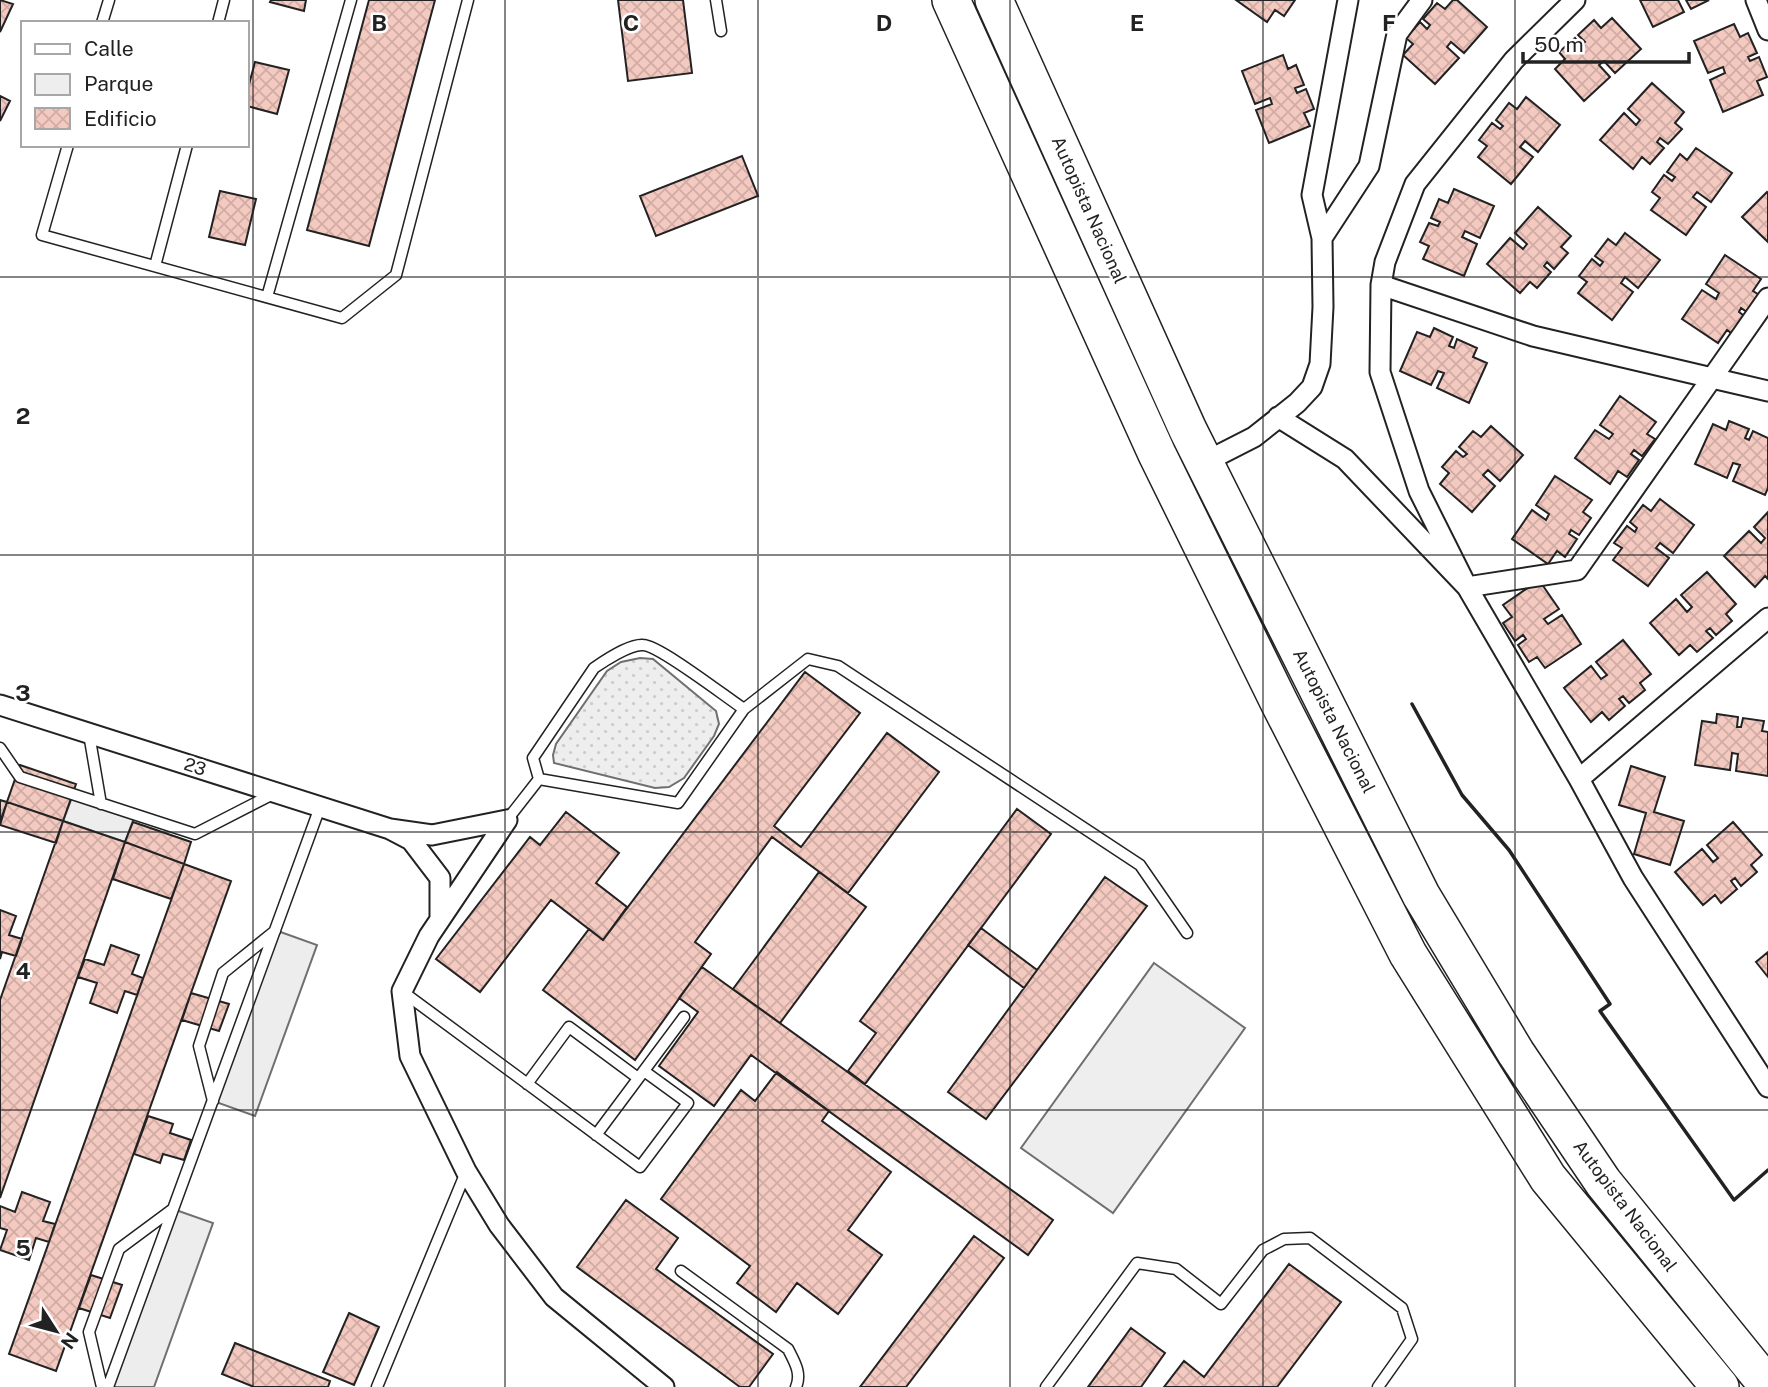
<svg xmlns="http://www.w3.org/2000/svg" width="1768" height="1387" font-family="'Public Sans',sans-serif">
  <defs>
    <pattern id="grass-dots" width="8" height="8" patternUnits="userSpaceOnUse" patternTransform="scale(1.75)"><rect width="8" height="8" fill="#eee"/><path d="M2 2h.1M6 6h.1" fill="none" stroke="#ccc" stroke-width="1.8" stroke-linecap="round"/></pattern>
    <pattern id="building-cross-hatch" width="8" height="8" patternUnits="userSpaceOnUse" patternTransform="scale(1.75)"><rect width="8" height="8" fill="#f3c9c0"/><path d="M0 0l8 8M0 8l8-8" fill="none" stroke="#d0aca5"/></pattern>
  </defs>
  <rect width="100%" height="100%" fill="#fff"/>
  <path fill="url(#grass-dots)" stroke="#6f6f6f" stroke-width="2" d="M640,658L653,659L716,711L719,724L714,736L684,778L669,787L655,788L554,763L553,755L556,744L607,671L621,662Z"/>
  <path fill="#eee" stroke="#6f6f6f" stroke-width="2" d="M1154,963L1245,1028L1113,1213L1021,1148Z"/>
  <path fill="#ededed" stroke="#6f6f6f" stroke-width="2" d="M73,795L135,815L125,842L63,821Z
    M275,930L317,945L255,1116L213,1101Z
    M173,1209L213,1223L154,1387H108Z"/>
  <path fill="url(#building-cross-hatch)" stroke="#222" stroke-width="2" d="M0,0L13,4L0,32Z
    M271,0H306L304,11L270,2Z
    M369,0H435L369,246L307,230Z
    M618,0H683L692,73L628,81Z
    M1236,0H1295L1284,16L1275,10L1267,22Z
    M1453,0H1457L1487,27L1464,53L1451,42L1447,47L1459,58L1435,84L1403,55L1413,44L1406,38L1420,22L1427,29L1430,25L1423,19L1437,3L1445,9Z
    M1640,0H1678L1684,12L1653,27Z
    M1686,0H1709L1691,9Z
    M1612,18L1641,49L1615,73L1604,61L1599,65L1610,77L1584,101L1555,69L1565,59L1559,52L1575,38L1581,45L1585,42L1578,35L1594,20L1601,28Z
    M1734,24L1740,37L1748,33L1757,53L1748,57L1750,61L1759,57L1767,77L1757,81L1763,95L1723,112L1710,80L1725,73L1723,67L1708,73L1694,41Z
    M1283,55L1288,69L1296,65L1304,85L1295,88L1297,93L1306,89L1314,109L1304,113L1310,126L1269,143L1256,110L1272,104L1270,98L1255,104L1242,71Z
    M255,62L289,70L277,114L247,106V92Z
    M1652,83L1684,112L1675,123L1682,129L1668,144L1660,138L1657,142L1664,148L1650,164L1642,157L1633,169L1600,140L1624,113L1636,125L1640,120L1628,109Z
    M0,96L10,101L0,121Z
    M1526,97L1560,125L1538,152L1525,141L1520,147L1533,157L1511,184L1478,157L1487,146L1479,140L1492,123L1500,129L1503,126L1496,120L1509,103L1517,109Z
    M1696,148L1732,173L1711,202L1697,192L1693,197L1706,207L1686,235L1651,210L1660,198L1652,192L1664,175L1672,181L1675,177L1667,172L1680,154L1687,160Z
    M742,156L758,196L656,236L640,196Z
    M1454,189L1494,206L1480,238L1465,231L1462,237L1477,244L1464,276L1423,259L1429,246L1420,242L1429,223L1438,226L1440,222L1431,218L1439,199L1448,203Z
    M220,191L256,199L245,245L209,237Z
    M1767,192L1768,193V242L1742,217Z
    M1538,207L1571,236L1561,247L1568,253L1554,269L1547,262L1544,266L1551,272L1537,288L1530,282L1520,293L1487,264L1510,238L1523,249L1527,244L1515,233Z
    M1625,233L1660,260L1638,288L1625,277L1621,283L1633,292L1612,320L1578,293L1587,282L1579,276L1592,259L1600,266L1603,262L1595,256L1608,239L1616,245Z
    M1725,255L1761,279L1753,291L1761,296L1750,314L1741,308L1739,312L1747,318L1735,336L1727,330L1718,343L1682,319L1702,290L1716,299L1719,293L1706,284Z
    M1434,328L1453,337L1449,346L1454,348L1457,339L1477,348L1473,357L1487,363L1469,403L1437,388L1444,373L1438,371L1431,385L1400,371L1417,332L1430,337Z
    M1620,396L1656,422L1647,434L1655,439L1642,456L1634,450L1631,454L1639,460L1627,477L1618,471L1610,484L1575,458L1595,430L1609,439L1613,434L1600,425Z
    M1729,421L1749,429L1745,438L1749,440L1753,431L1768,438V488L1765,495L1733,481L1740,465L1733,463L1727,478L1695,464L1713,424L1726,430Z
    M1491,426L1523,455L1500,481L1488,470L1483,475L1495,486L1472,512L1440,484L1449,473L1442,467L1456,451L1463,457L1467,454L1459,447L1473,431L1481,437Z
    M1555,476L1592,500L1583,512L1591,518L1579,535L1571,530L1569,534L1577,539L1565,557L1557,551L1548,564L1512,539L1532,510L1546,520L1549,514L1536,505Z
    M1660,499L1694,525L1673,553L1660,543L1656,548L1669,558L1648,586L1613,560L1622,548L1614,543L1627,526L1635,532L1637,528L1630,522L1643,505L1651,511Z
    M1768,512V579L1765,576L1755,587L1724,556L1749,531L1761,543L1765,538L1754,527Z
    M1707,572L1736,604L1726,614L1732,621L1716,635L1710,628L1706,631L1713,638L1697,652L1690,645L1679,655L1650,623L1676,599L1687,612L1692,607L1681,595Z
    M1539,580L1559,609L1544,619L1548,624L1562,615L1581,644L1545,668L1537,657L1529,662L1518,645L1526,639L1523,635L1515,641L1503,623L1512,617L1503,605Z
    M1623,640L1651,674L1640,683L1645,690L1629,703L1623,696L1619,699L1625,706L1609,720L1602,712L1591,722L1564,688L1591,666L1601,679L1607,675L1596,662Z
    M805,672L860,713L774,826L801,847L887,733L939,772L848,893L772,837L695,942L711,954L635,1060L543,990L589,929L603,940Z
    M1717,714L1738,717L1737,727H1741L1743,718L1764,721L1762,731L1768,732V776L1736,771L1738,754L1732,753L1730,770L1695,765L1702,721L1716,723Z
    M20,765L76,784L63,821L7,802Z
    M1631,766L1665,777L1654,812L1684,821L1670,865L1634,854L1646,813L1619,805Z
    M0,800L7,802L0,822Z
    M7,802L63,821L56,843L0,825Z
    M1017,809L1051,834L865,1084L848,1071L876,1033L860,1021Z
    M566,812L619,853L596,883L627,907L603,940L551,900L480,992L436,959L530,837L540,845Z
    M63,821L125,842L0,1198V1000Z
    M133,822L191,842L184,864L125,842Z
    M1733,822L1762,855L1751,865L1757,872L1741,886L1735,878L1731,881L1737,889L1721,903L1715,895L1703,905L1675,872L1702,849L1713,862L1718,858L1707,845Z
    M125,842L184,864L171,899L113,879Z
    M184,864L231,881L56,1371L9,1354Z
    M819,872L866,907L780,1023L733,989Z
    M1105,877L1147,906L986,1119L948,1092Z
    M0,910L16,916L9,935L22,939L16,956L2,952L0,959Z
    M981,928L1037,970L1024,988L968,945Z
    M111,945L139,955L132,974L143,978L137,995L125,991L117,1013L90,1003L97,983L78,977L85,959L104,965Z
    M1768,952V977L1756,962Z
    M702,967L1053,1220L1028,1255L751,1055L714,1106L659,1066L698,1012L679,998Z
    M191,993L229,1004L219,1031L182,1020Z
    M777,1072L829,1111L822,1121L891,1172L848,1230L882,1255L838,1314L797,1283L776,1312L737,1283L750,1266L661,1199L741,1090L755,1101Z
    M148,1116L173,1124L170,1133L191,1140L184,1160L163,1154L160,1163L134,1154Z
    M22,1192L50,1202L43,1221L55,1224L49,1242L36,1238L29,1260L0,1250L7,1230L0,1228V1206L15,1212Z
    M626,1200L678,1238L656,1269L773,1354L749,1387H740L577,1267Z
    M974,1236L1004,1258L906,1387H860Z
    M1289,1264L1341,1302L1277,1387H1164L1184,1361L1204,1377Z
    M91,1275L122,1285L110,1318L79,1308Z
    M349,1313L379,1327L354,1385L323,1372Z
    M1131,1328L1165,1353L1141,1387H1088Z
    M235,1343L330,1381L328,1387H254L222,1374Z"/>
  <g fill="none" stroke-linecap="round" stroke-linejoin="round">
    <g stroke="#222" stroke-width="13">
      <path id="lane" d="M716,0L721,31
        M102,23L109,0
        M218,23L224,0
        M68,145L42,235L342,318L396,275L468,0
        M155,266L187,145
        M267,297L351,0
        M744,709L808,659L838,666L1140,865L1187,933
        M89,734L101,804
        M0,748L20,777L195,834L273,794
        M507,820L539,779L678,803L744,709C727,698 659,645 643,645C630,644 604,661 594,668L533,758L539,779
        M403,992L640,1167L688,1103L644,1071
        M527,1084L569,1027L638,1078
        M213,1101L199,1046L223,973L275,931
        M596,1135L684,1017
        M681,1271L788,1349C794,1361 802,1373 796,1387
        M102,1387L89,1332L119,1249L173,1209
        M108,1387L320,807
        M377,1387L466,1172
        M1046,1387L1137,1263L1176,1269L1221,1304L1263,1250L1284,1239L1310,1238L1402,1308L1412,1339L1378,1387"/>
    </g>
    <g stroke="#222" stroke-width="23">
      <path id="street" d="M1575,0L1514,60L1415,184L1385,262L1381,285L1380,372L1419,491L1467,587L1579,779L1633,878L1768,1087
        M1756,0L1768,30
        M1322,238L1369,166L1397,34L1422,0
        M1768,298L1712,378L1768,391
        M1278,417L1345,459L1467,587L1577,570L1712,378L1533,336L1381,285
        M1205,462L1254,437L1297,403L1312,387L1320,364L1323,307L1322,238L1312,195L1348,0
        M0,705L390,829
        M1579,779L1768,618
        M507,820L429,936L402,991L410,1056L466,1171L499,1225L554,1297L664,1387
        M440,918V878L411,840L390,829L432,835L507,820"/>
    </g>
    <g stroke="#222" stroke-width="40">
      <path id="highway" d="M951,0L1157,454L1280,704L1408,954L1548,1178L1720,1387
        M994,0L1188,430L1421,895L1516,1053L1603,1182L1768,1386"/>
    </g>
    <use href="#lane" stroke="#fff" stroke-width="10"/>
    <use href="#street" stroke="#fff" stroke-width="19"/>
    <use href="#highway" stroke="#fff" stroke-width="37"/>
    <path stroke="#222" stroke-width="3.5" d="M1412,704L1462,795L1509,850L1610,1004L1600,1011L1734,1200L1768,1170"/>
  </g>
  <path fill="none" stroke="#222" stroke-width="2" stroke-opacity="0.55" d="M253,0V1387M505,0V1387M758,0V1387M1010,0V1387M1263,0V1387M1515,0V1387M0,277H1768M0,555H1768M0,832H1768M0,1110H1768"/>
  <g text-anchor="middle" stroke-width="5" stroke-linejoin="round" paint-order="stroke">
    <g font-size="18" fill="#222" stroke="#fff">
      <text transform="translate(1089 210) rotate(66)" y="6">Autopista Nacional</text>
      <text transform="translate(1334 721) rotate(63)" y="6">Autopista Nacional</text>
      <text transform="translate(195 767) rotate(18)" y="6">23</text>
      <text transform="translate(1625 1206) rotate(53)" y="6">Autopista Nacional</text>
    </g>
  </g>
  <g font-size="23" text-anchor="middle" font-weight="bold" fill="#222" stroke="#fff" stroke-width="5" stroke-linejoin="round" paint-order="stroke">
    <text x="379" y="31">B</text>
    <text x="631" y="31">C</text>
    <text x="884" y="31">D</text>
    <text x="1137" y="31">E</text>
    <text x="1389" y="31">F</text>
    <text x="23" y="424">2</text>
    <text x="23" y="701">3</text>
    <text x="23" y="979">4</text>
    <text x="23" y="1256">5</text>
  </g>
  <rect x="21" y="21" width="228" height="126" fill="#ffffff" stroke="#a7a7a7" stroke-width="2"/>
  <rect x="35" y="44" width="35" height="10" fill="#ffffff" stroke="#a7a7a7" stroke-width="2"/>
  <text x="84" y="56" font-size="21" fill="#222222">Calle</text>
  <rect x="35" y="74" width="35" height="21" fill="#eeeeee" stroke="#a7a7a7" stroke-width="2"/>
  <text x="84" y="91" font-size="21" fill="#222222">Parque</text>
  <rect x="35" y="108" width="35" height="21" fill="url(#building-cross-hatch)" stroke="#a7a7a7" stroke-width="2"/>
  <text x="84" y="126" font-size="21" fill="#222222">Edificio</text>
  <g transform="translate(56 1331) rotate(126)" stroke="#ffffff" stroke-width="5" paint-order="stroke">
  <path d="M0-5L12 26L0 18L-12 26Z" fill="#222222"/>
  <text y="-10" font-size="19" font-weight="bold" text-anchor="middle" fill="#222222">N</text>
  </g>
  <path d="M1523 52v10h166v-10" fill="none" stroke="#222222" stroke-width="3.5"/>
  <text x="1534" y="52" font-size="21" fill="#222222" stroke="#ffffff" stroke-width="5" paint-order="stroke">50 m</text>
</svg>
